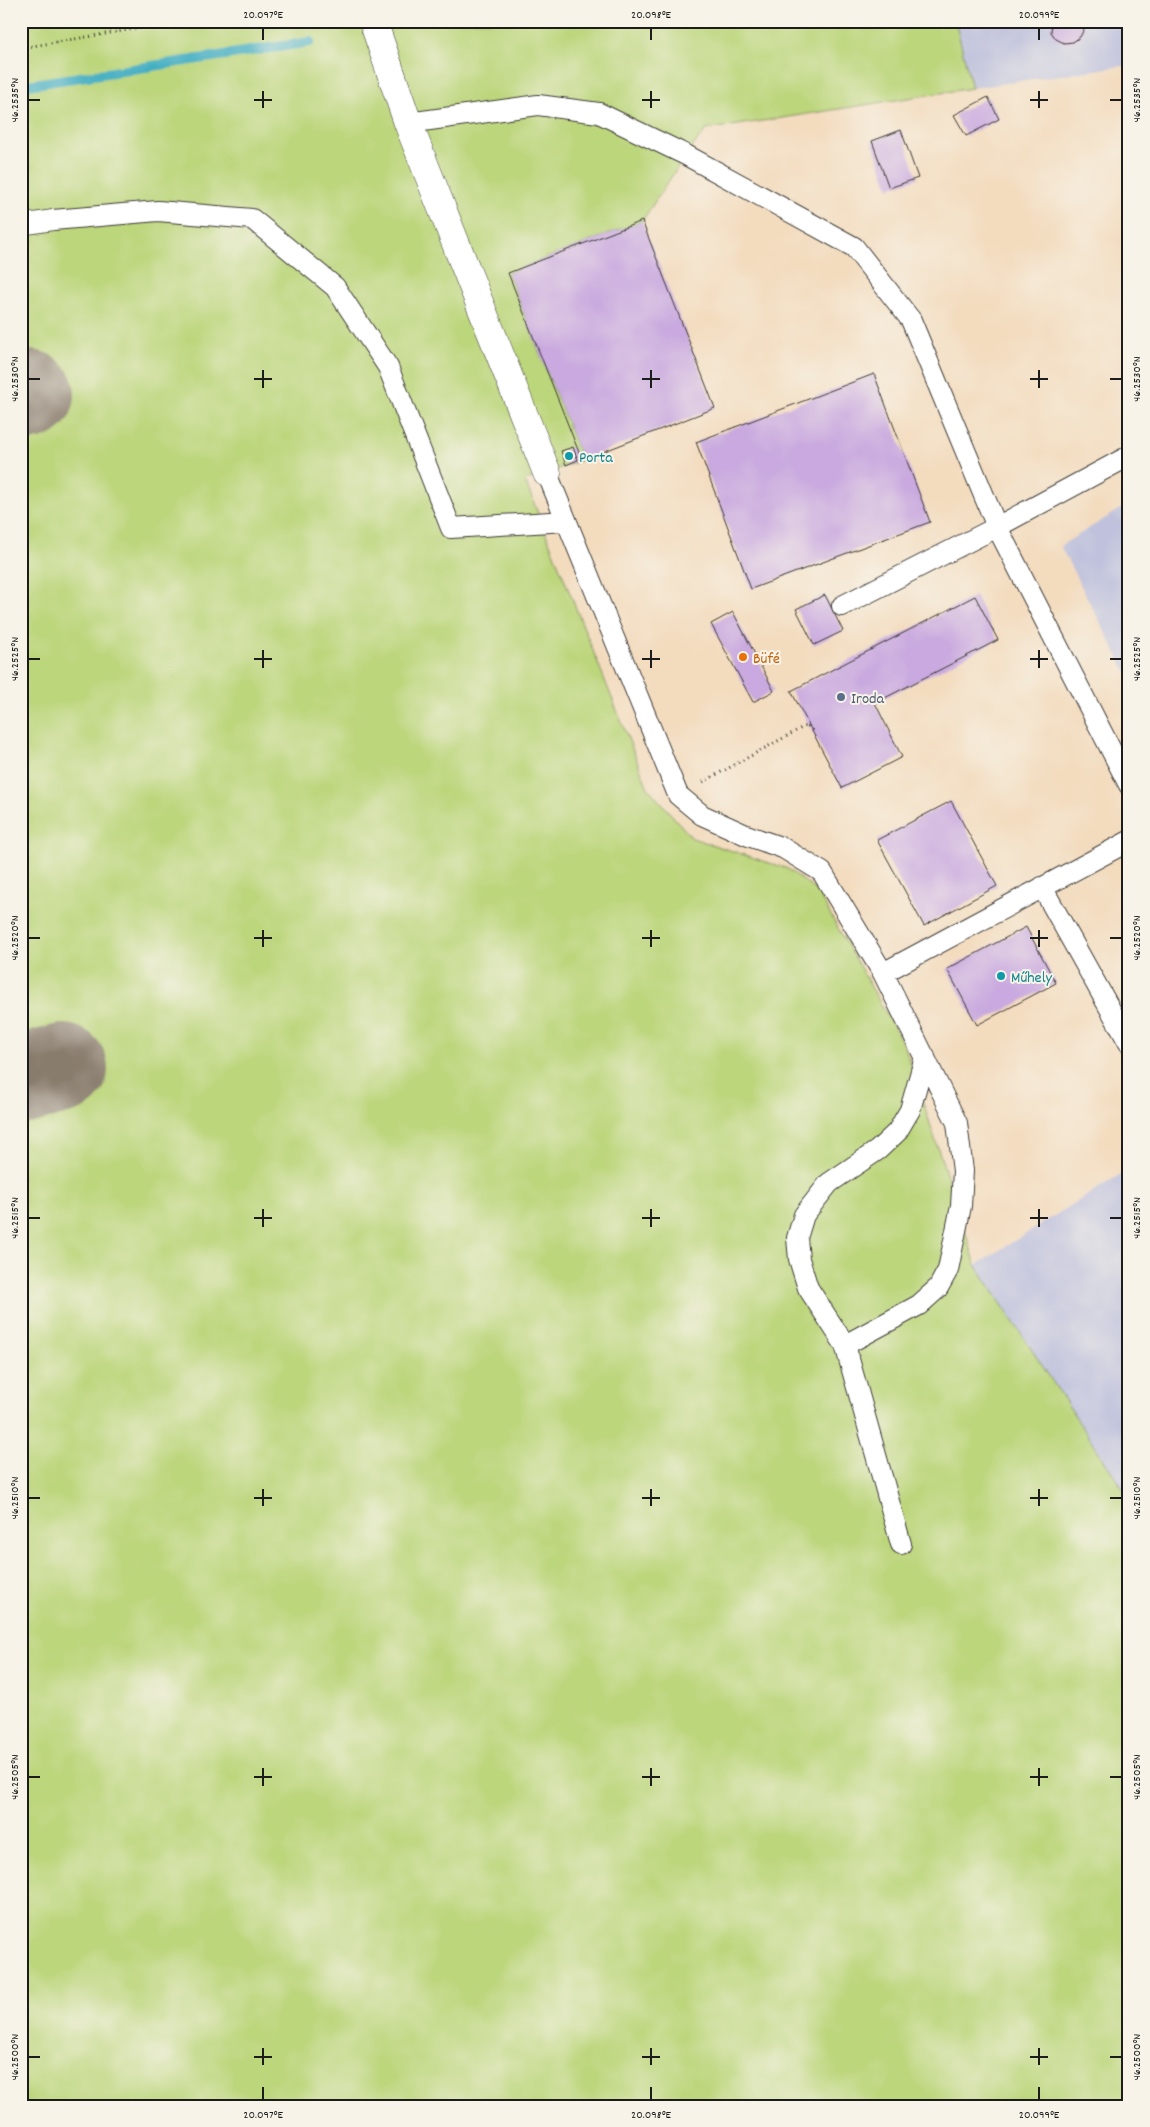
<svg xmlns="http://www.w3.org/2000/svg" width="1150" height="2127" font-family="Dekko,sans-serif">
  <rect width="100%" height="100%" fill="#f7f3e8"/>
  <filter id="ink" filterUnits="userSpaceOnUse"><feTurbulence type="fractalNoise" baseFrequency=".02" numOctaves="2"/><feDisplacementMap in="SourceGraphic" scale="10" xChannelSelector="R" yChannelSelector="G"/><feConvolveMatrix kernelMatrix="1 2 1 2 8 2 1 2 1" color-interpolation-filters="sRGB"/></filter>
  <filter id="wash" filterUnits="userSpaceOnUse"><feTurbulence type="fractalNoise" baseFrequency=".0096" numOctaves="4" result="noise"/><feDisplacementMap in="SourceGraphic" scale="20" xChannelSelector="R" yChannelSelector="G"/><feGaussianBlur stdDeviation="1.12" result="paint"/><feColorMatrix in="noise" values="0 0 0 0 0 0 0 0 0 0 0 0 0 0 0 0 0 1.4 0 .05"/><feComposite in="paint" operator="in"/></filter>
  <g filter="url(#wash)">
    <rect width="100%" height="100%" fill="#f3dbbe"/>
    <path fill="#c0c2dd" d="M955,21H1129V65L972,88Z
      M1129,504V677L1060,546Z
      M1129,1169V1498L976,1265Z"/>
    <path fill="#bcd67b" stroke="#6c794c" d="M21,21H955L972,88L706,130L686,155L642,221L508,273L582,460L525,481L648,788L692,838L788,869L817,891L905,1047L976,1265L1129,1498V2106H21Z"/>
    <g fill="none" stroke-linecap="round" stroke-linejoin="round">
      <path stroke="#43aec2" stroke-width="10" d="M21,86L310,42"/>
      <path stroke="#887c6d" stroke-width="90" d="M21,397L30,395
        M21,1080L63,1069"/>
    </g>
    <g id="blocks">
      <path fill="#c9a9df" d="M1052,21H1083L1084,29L1080,37L1073,42L1064,43L1056,39L1051,32Z
        M988,97L999,119L966,136L954,115Z
        M901,130L918,178L889,188L872,141Z
        M642,221L715,408L582,460L508,273Z
        M874,374L930,522L751,589L696,442Z
        M573,447L578,460L566,465L561,451Z
        M825,595L843,631L814,645L796,609Z
        M975,596L998,640L875,703L902,757L842,788L791,691Z
        M733,612L774,691L753,702L711,624Z
        M951,801L997,886L924,926L877,840Z
        M1026,927L1056,983L977,1025L947,969Z"/>
    </g>
  </g>
  <g filter="url(#ink)">
    <use href="#blocks" fill-opacity="0" stroke="#3c3934" stroke-width="1"/>
    <g fill="none" stroke-linecap="round" stroke-linejoin="round">
      <g stroke="#3c3934" stroke-width="22">
        <path id="service" d="M408,123L538,105L599,113L686,155L854,247L911,320L997,527L1129,785
          M21,225L53,220L158,211L252,219L335,287L388,367L451,528L566,521
          M547,473L678,795L702,815L746,835L783,848L822,872L883,973L957,1123L963,1171L961,1206L948,1270L938,1288L919,1305L845,1345
          M842,606L997,527L1129,456
          M1042,887L1129,1043
          M883,973L1129,841
          M901,1544L845,1345L808,1288L799,1259L797,1238L804,1215L829,1183L878,1150L897,1132L910,1110L925,1057"/>
      </g>
      <g stroke="#3c3934" stroke-width="29">
        <path id="minor" d="M373,21L408,123L547,473"/>
      </g>
      <path stroke="#3c3934" stroke-width="3" stroke-dasharray="1 4" stroke-linecap="butt" d="M21,48L182,21
        M703,782L807,725L814,733"/>
      <use href="#service" stroke="#fff" stroke-width="20"/>
      <use href="#minor" stroke="#fff" stroke-width="28"/>
    </g>
  </g>
  <path fill="none" stroke="#1c1c1c" stroke-width="2" d="M263,28V40M651,28V40M1039,28V40M263,91V108M651,91V108M1039,91V108M28,100H40M254,100H272M642,100H660M1030,100H1048M1110,100H1122M263,370V388M651,370V388M1039,370V388M28,379H40M254,379H272M642,379H660M1030,379H1048M1110,379H1122M263,650V668M651,650V668M1039,650V668M28,659H40M254,659H272M642,659H660M1030,659H1048M1110,659H1122M263,930V947M651,930V947M1039,930V947M28,938H40M254,938H272M642,938H660M1030,938H1048M1110,938H1122M263,1209V1227M651,1209V1227M1039,1209V1227M28,1218H40M254,1218H272M642,1218H660M1030,1218H1048M1110,1218H1122M263,1489V1506M651,1489V1506M1039,1489V1506M28,1498H40M254,1498H272M642,1498H660M1030,1498H1048M1110,1498H1122M263,1768V1786M651,1768V1786M1039,1768V1786M28,1777H40M254,1777H272M642,1777H660M1030,1777H1048M1110,1777H1122M263,2048V2065M651,2048V2065M1039,2048V2065M28,2057H40M254,2057H272M642,2057H660M1030,2057H1048M1110,2057H1122M263,2087V2100M651,2087V2100M1039,2087V2100"/>
  <g fill="#0f9aa8" stroke="#f7f3e8" stroke-width="2">
    <circle cx="569" cy="456" r="5"/>
    <circle cx="1001" cy="976" r="5"/>
  </g>
  <circle fill="#e8710a" stroke="#f7f3e8" stroke-width="2" cx="743" cy="657" r="5"/>
  <circle fill="#5c6f8a" stroke="#f7f3e8" stroke-width="2" cx="841" cy="697" r="5"/>
  <g text-anchor="middle" stroke-width="4" stroke-linejoin="round" paint-order="stroke">
    <g font-size="16" fill="#0d838f" stroke="#f7f3e8" text-anchor="start">
      <text x="579" y="462">Porta</text>
      <text x="1011" y="982">Műhely</text>
    </g>
    <g font-size="16" fill="#c56008" stroke="#f7f3e8" text-anchor="start">
      <text x="753" y="663">Büfé</text>
    </g>
    <g font-size="16" fill="#4e5e75" stroke="#f7f3e8" text-anchor="start">
      <text x="851" y="703">Iroda</text>
    </g>
  </g>
  <rect width="1150" height="2127" fill="none" stroke="#f7f3e8" stroke-width="55"/>
  <rect x="28" y="28" width="1094" height="2072" fill="none" stroke="#1c1c1c" stroke-width="2"/>
  <g font-size="12" text-anchor="middle" fill="#1c1c1c">
    <text x="263" y="18">20.097°E</text>
    <text x="651" y="18">20.098°E</text>
    <text x="1039" y="18">20.099°E</text>
    <text transform="translate(14 100) rotate(-90)" y="4">46.2535°N</text>
    <text transform="translate(1136 100) rotate(-90)" y="4">46.2535°N</text>
    <text transform="translate(14 379) rotate(-90)" y="4">46.2530°N</text>
    <text transform="translate(1136 379) rotate(-90)" y="4">46.2530°N</text>
    <text transform="translate(14 659) rotate(-90)" y="4">46.2525°N</text>
    <text transform="translate(1136 659) rotate(-90)" y="4">46.2525°N</text>
    <text transform="translate(14 938) rotate(-90)" y="4">46.2520°N</text>
    <text transform="translate(1136 938) rotate(-90)" y="4">46.2520°N</text>
    <text transform="translate(14 1218) rotate(-90)" y="4">46.2515°N</text>
    <text transform="translate(1136 1218) rotate(-90)" y="4">46.2515°N</text>
    <text transform="translate(14 1498) rotate(-90)" y="4">46.2510°N</text>
    <text transform="translate(1136 1498) rotate(-90)" y="4">46.2510°N</text>
    <text transform="translate(14 1777) rotate(-90)" y="4">46.2505°N</text>
    <text transform="translate(1136 1777) rotate(-90)" y="4">46.2505°N</text>
    <text transform="translate(14 2057) rotate(-90)" y="4">46.2500°N</text>
    <text transform="translate(1136 2057) rotate(-90)" y="4">46.2500°N</text>
    <text x="263" y="2118">20.097°E</text>
    <text x="651" y="2118">20.098°E</text>
    <text x="1039" y="2118">20.099°E</text>
  </g>
</svg>
